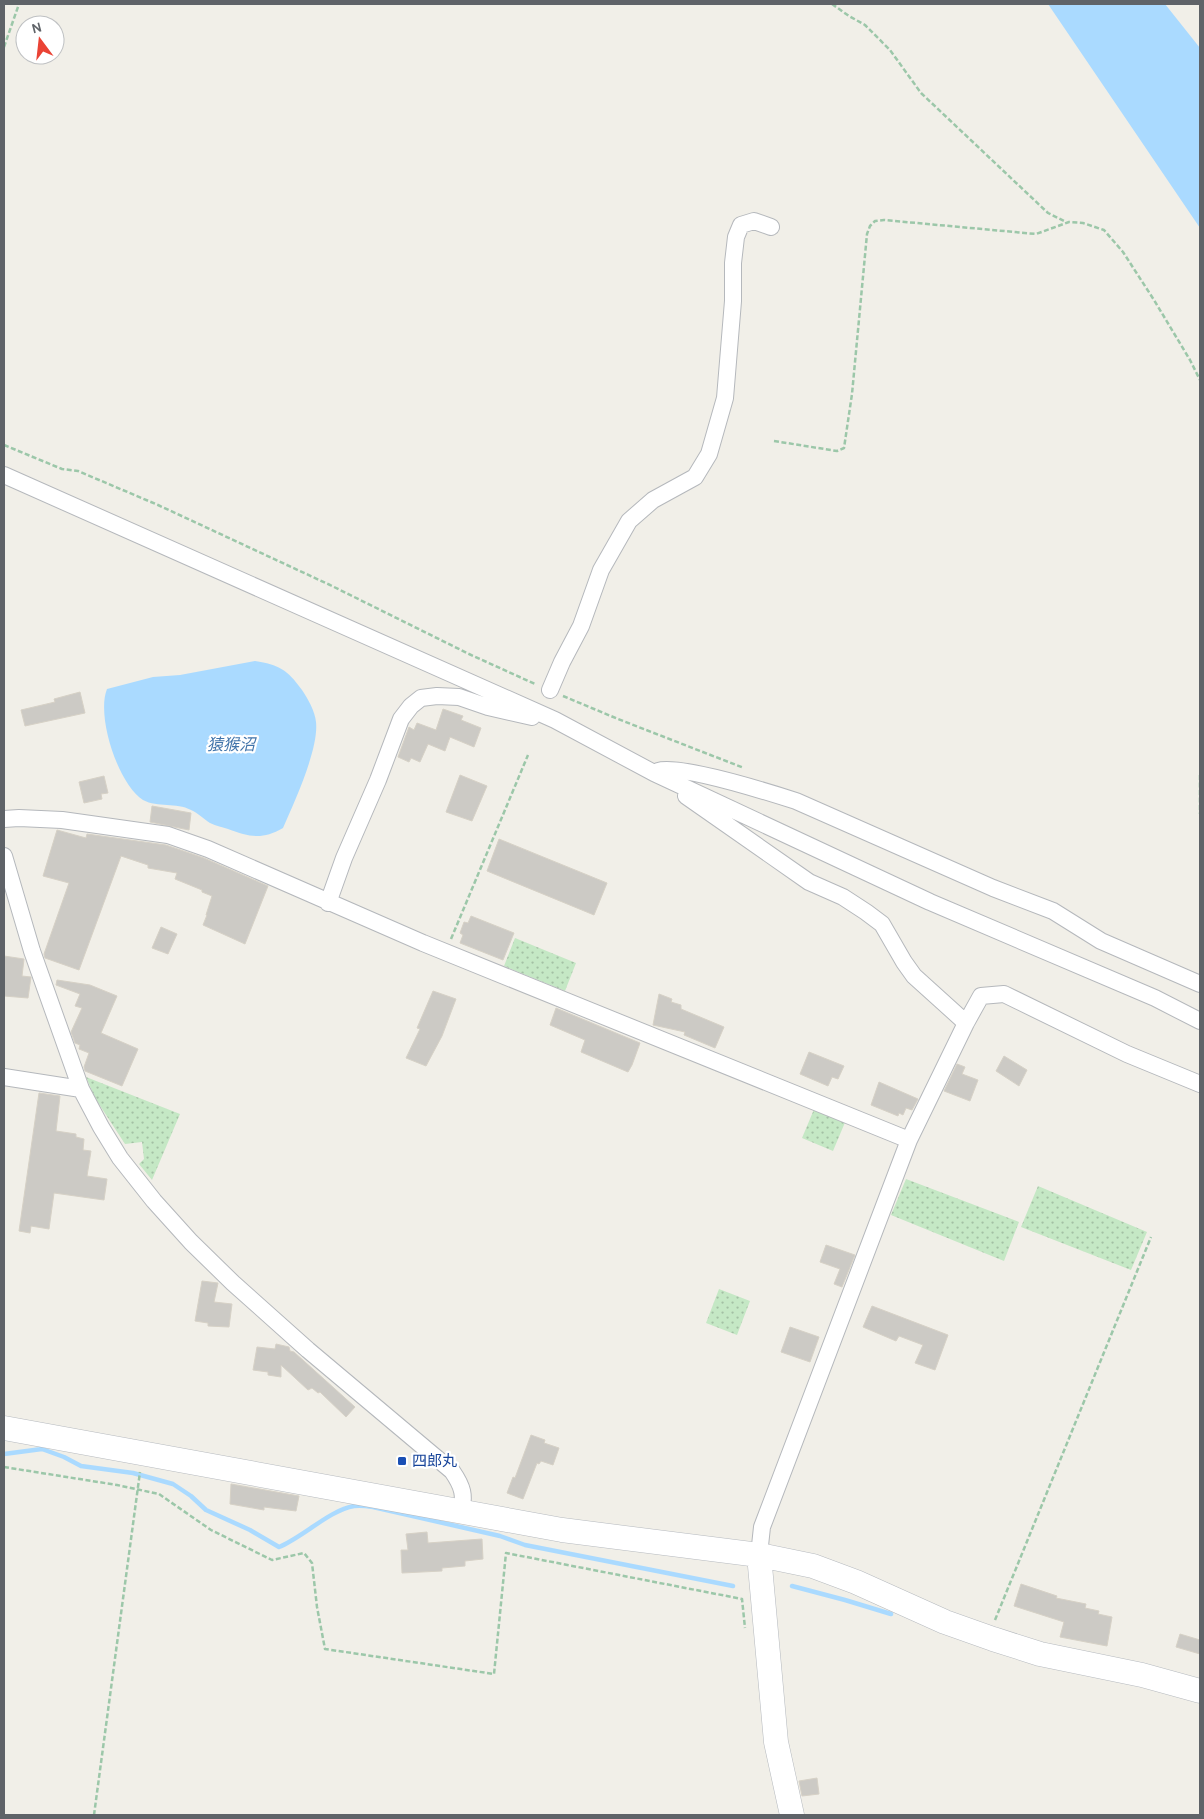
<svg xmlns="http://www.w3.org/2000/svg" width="1204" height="1819" font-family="Karla,'Noto Sans JP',sans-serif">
  <defs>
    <pattern id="grass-dots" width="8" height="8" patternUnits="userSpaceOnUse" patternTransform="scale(1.25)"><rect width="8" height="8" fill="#c5e8c5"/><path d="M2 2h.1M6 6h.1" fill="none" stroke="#a3c0a4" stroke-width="1.8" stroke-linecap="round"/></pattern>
  </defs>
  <rect width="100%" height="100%" fill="#f1efe8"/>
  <path fill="url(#grass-dots)" d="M515,938L576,963L565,991L504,966Z
    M86,1077L180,1114L152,1180L139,1164L144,1159L142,1142L125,1144L95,1098Z
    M815,1107L846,1120L833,1151L802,1138Z
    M906,1179L1019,1222L1004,1261L891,1215Z
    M1038,1186L1147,1232L1131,1270L1021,1227Z
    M719,1289L750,1301L737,1335L706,1323Z"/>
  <path fill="#aadaff" d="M1048,4H1165L1200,48V228Z
    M255,661C279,665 287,669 302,690C308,699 315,711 316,722C319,749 294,803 283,828C262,840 250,837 228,829C223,827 216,826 210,823C204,819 198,813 191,810C176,802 158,808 143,800C118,784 96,716 107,689L153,677L180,675Z"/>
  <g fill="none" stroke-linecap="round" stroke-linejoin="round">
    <path stroke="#aadaff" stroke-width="4.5" d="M4,1454L42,1449L64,1457L81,1466L133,1473L173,1484L191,1496L206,1510L250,1530L279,1547C303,1537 330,1510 354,1506C360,1505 367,1506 373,1507L500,1536L525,1545L733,1586
      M792,1586L845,1600L891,1614"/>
  </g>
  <path fill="#cccac5" stroke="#d6d1c6" d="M80,692L85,713L25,726L21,710L55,702L54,699Z
    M443,709L463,716L461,720L481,728L474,747L450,737L445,751L428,744L420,762L411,758L409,762L398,757L409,727L414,730L417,723L436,730Z
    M460,775L487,786L472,821L446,812Z
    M104,776L108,793L101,794L102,799L84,803L79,782Z
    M152,806L191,813L189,830L150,822Z
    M57,830L86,838L87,834L166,845L204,858L268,886L245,944L203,925L207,915H206L212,896L202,892V890L175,879L177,873L148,868V865L121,856L79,970L45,958L44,954L69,883L43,876Z
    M499,839L607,883L594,915L487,871Z
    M471,916L514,933L503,960L460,943L463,935L460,933L464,922L468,923Z
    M161,927L177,934L168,954L152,948Z
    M4,956L24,959L22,976L31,977L28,998L4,996Z
    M57,980L90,985L117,996L101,1033L138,1049L122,1086L85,1071L84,1067L89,1053L79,1049L80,1045L75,1043L71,1032L82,1008L75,1006L80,994L56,985Z
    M433,991L456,999L442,1036L426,1066L406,1058L420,1029L417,1028Z
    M659,994L672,999L671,1002L681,1005V1009L724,1027L715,1048L684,1035L685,1032L653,1025Z
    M556,1008L640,1043L632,1065L628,1072L581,1052L585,1040L550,1025Z
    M809,1052L844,1066L838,1079L832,1077L828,1086L800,1074Z
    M1004,1056L1027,1070L1019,1086L996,1071Z
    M957,1064L965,1067L962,1074L978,1080L970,1101L944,1091Z
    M879,1082L918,1099L912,1110L906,1108L903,1115L899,1113L898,1116L871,1105Z
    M39,1093L60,1096L56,1131L76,1134V1137L84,1139L83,1150L91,1151L87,1176L107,1179L104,1200L54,1193L49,1229L31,1226L30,1233L19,1231Z
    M826,1245L855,1255L842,1287L834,1284L840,1269L820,1262Z
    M202,1281L218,1283L214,1302L232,1304L229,1327L208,1326V1323L195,1321Z
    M872,1306L948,1335L935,1370L915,1363L923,1345L899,1336L896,1341L863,1327Z
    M790,1327L819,1337L810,1362L781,1352Z
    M276,1344L289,1347L290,1351L294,1352L355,1407L346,1417L320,1392L318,1393L312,1388L308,1390L281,1365V1377L268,1375V1372L253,1370L257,1347L275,1349Z
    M531,1435L545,1440L544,1443L559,1448L553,1465L541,1461L539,1464L537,1463L523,1499L507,1493L513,1477L515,1478Z
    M231,1484L299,1496L296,1511L264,1507V1510L230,1504Z
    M427,1532L428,1543L482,1539L483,1559L465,1561V1566L442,1568V1571L402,1573L401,1550H408L406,1534Z
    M1021,1584L1057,1596L1056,1598L1086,1604L1085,1608L1099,1611L1098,1614L1112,1617L1107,1646L1060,1637L1064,1622L1014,1606Z
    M1180,1634L1200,1640V1654L1176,1647Z
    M817,1778L819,1794L802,1796L799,1781Z"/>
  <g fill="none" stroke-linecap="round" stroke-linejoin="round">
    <g stroke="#b5b8bc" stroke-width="18">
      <path id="street" d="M4,475L555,720L654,773L930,902L1155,998L1200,1021
        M550,690L562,662L581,626L601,570L629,521L653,500L695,477L709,454L725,398L733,301V263L736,237L741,225L754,221L771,227
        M658,771C680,764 771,793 796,801L993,888L1053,911L1101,941L1200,984
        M686,796L809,882L843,897L866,912L882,924L904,962L914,976L966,1023
        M4,819L19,818L62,820L168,835L208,849L423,943L909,1140
        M4,856L32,951L81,1089L101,1127L120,1158L154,1201L191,1242L233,1283L308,1350L452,1471C463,1487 465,1495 461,1513
        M328,903L344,858L378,780L401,719L411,706L421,698L437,696L459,697L488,707L532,717
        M4,1077L81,1089
        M759,1555L762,1527L909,1140L966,1023L981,996L1004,994L1127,1054L1200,1084"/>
    </g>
    <g stroke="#b6babf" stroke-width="25">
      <path id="secondary" d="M4,1428L562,1530L759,1555L813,1566L856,1582L945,1622L993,1639L1040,1654L1142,1675L1200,1691
        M759,1555L776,1742L792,1815"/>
    </g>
    <path stroke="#9cc7a9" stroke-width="2.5" stroke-dasharray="5 2.5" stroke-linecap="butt" d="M832,4L849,16L865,25L890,50L921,93L1048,213L1064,221
      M4,47L19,4
      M774,441L837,451L844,448L852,394L867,234L870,226L875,221L884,220L1036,234L1069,222L1083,223L1104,230L1123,252L1154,300L1190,360L1200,380
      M4,445L62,469L78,471L158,505L330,585L469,654L535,684
      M563,696L618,719L744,768
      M1200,775V814
      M451,939L528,755
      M4,1467L117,1485L159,1494L211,1530L272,1560L304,1553L312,1563L317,1607L325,1649L494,1674L506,1553L742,1599L745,1628
      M995,1620L1151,1237
      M94,1815L140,1472"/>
    <use href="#street" stroke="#fff" stroke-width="16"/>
    <use href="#secondary" stroke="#fff" stroke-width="24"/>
  </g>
  <rect fill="#1a4fb4" stroke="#fff" stroke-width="2" x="397" y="1456" width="10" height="10" rx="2.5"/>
  <g text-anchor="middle" stroke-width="4.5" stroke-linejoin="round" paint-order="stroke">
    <g font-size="15" fill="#164399" stroke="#fff" text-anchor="start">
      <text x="412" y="1466">四郎丸</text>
    </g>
    <g font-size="16" font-style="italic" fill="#4174aa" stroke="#fff">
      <text x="231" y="750">猿猴沼</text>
    </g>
  </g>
  <rect width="1204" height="1819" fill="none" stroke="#5f6368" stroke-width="10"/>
  <g transform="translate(40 40) rotate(345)"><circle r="24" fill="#ffffff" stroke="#bfc1c3"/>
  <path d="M0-4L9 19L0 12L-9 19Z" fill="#ea4335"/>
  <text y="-8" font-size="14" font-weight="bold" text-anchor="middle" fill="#5f6368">N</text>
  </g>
</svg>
